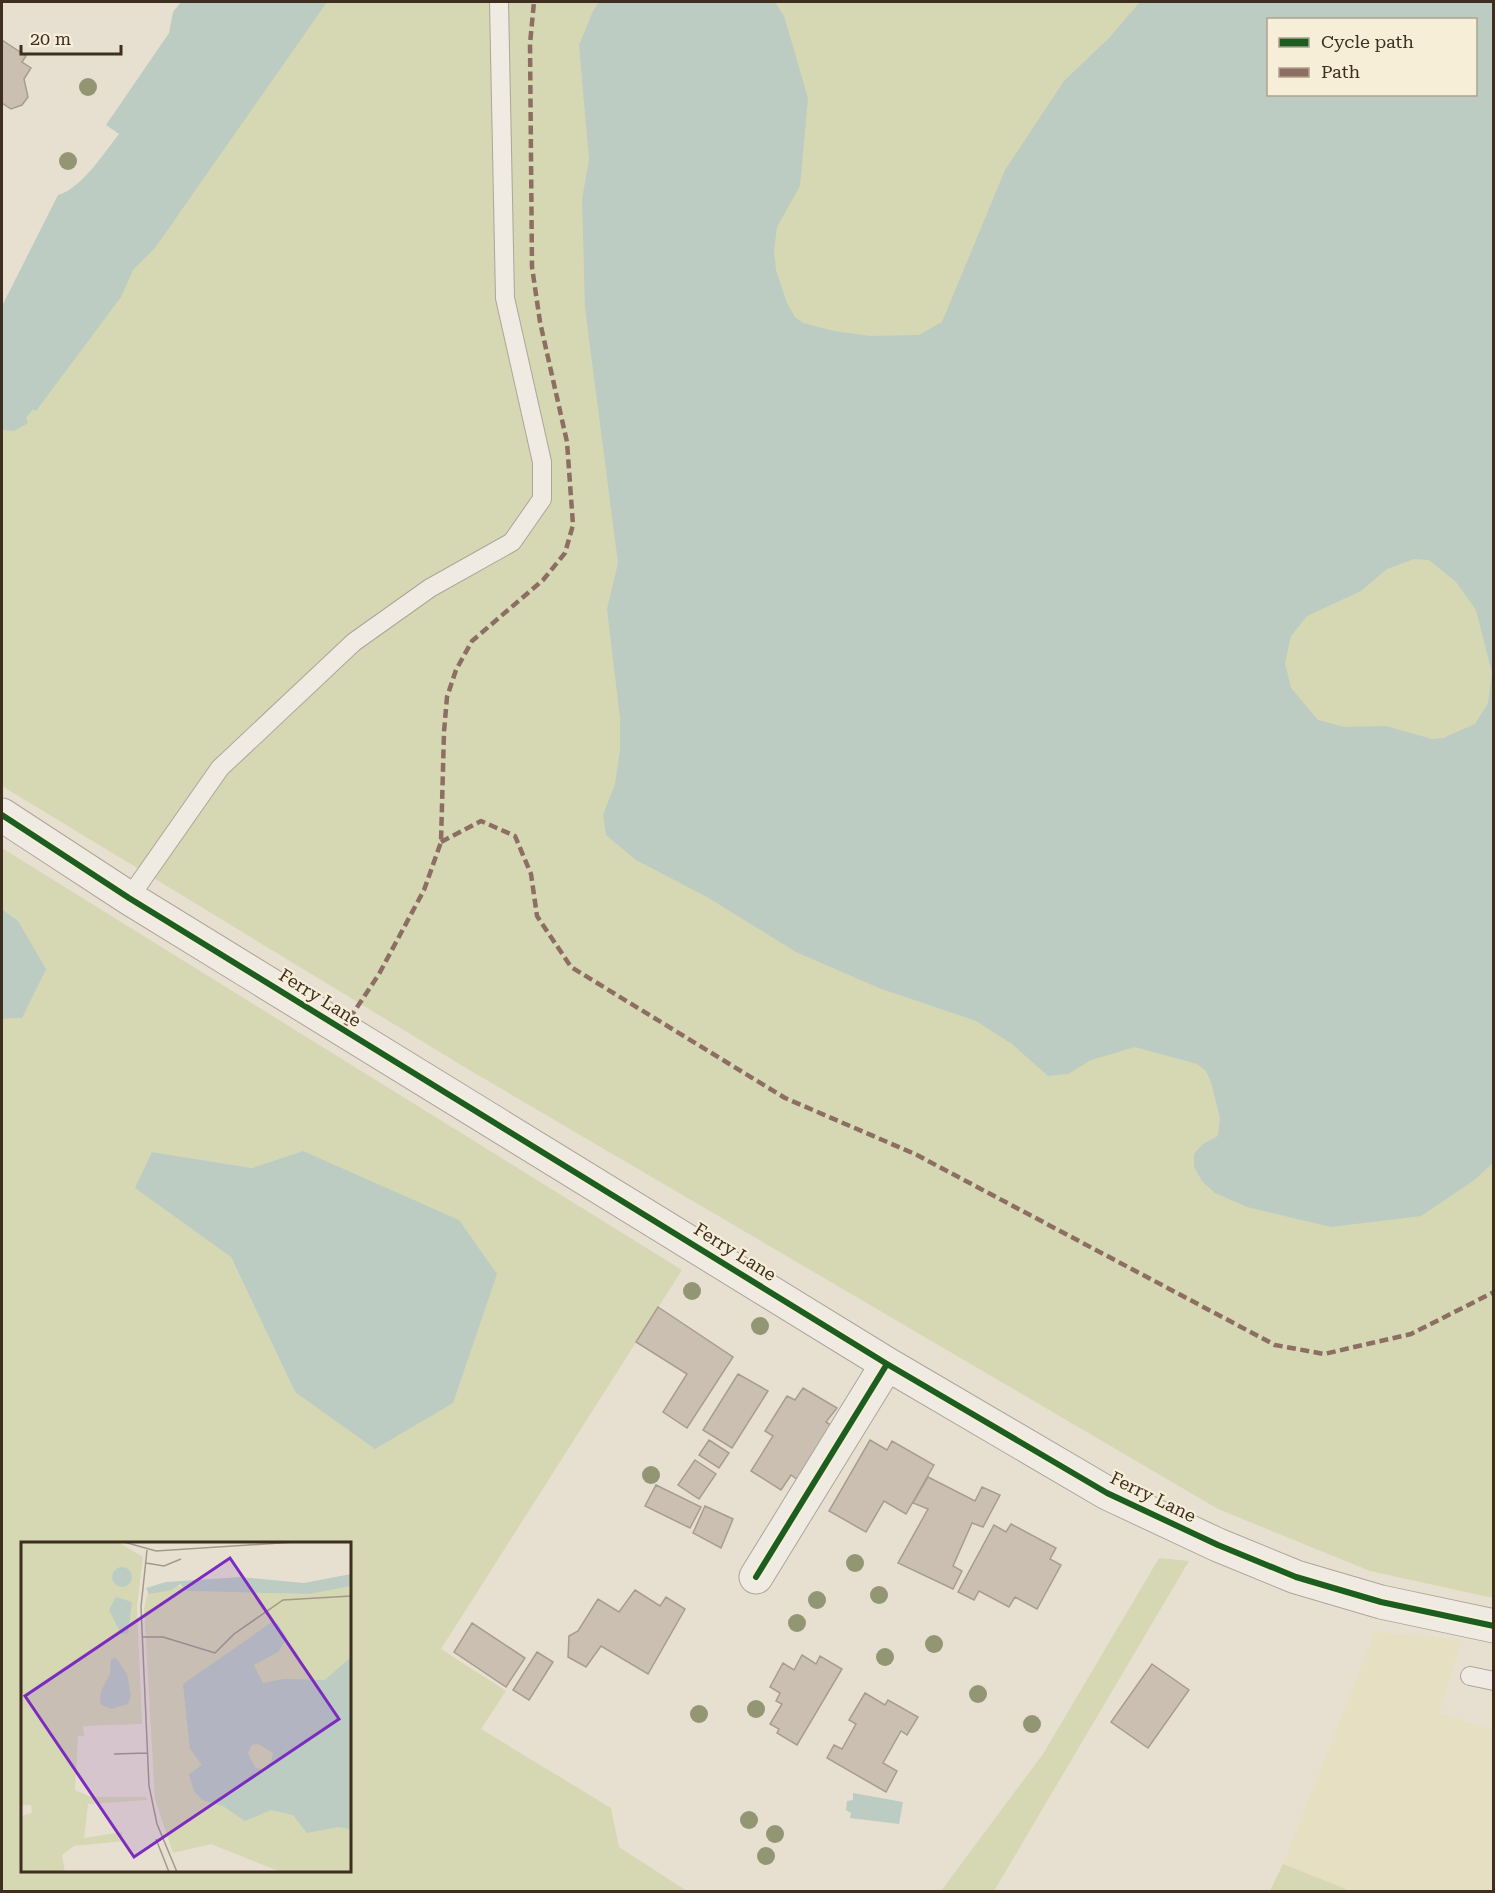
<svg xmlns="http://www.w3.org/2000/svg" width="1495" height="1893" font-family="'Roboto Serif',serif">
  <rect width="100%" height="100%" fill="#e7e0d1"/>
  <path fill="#e6dfc2" d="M1375,1632L1462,1639L1439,1713L1493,1729V1891H1346L1347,1889L1283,1864Z"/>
  <path fill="#d6d7b3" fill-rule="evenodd" d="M326,2H1493V1598L1370,1571L1218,1509L471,1071L2,786V421ZM1268,20H1476V94H1268Z
    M2,848L682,1270L441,1649L506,1691L481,1729L611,1808L619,1847L687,1891H2V1019L22,1018L18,921L2,909ZM303,1151L295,1392L231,1257L152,1152L252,1168ZM22,1544H350V1870H22Z
    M1159,1558L1189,1561L994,1891H941L1043,1754Z
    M1283,1864L1346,1889L1345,1892L1270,1891Z"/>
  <path fill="#bcccc2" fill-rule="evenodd" d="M181,2H327L155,248L133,270L121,297L36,411L33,409L26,418L28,423L14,431L2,430V306L58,195C81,189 104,153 119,134L106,125L169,33L173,12Z
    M599,2H775L784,16L808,98L800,186L777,227L774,250L776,270L787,303L795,317L803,323L834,331L870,336L919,335L942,322L1005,170L1064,81L1109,38L1140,2H1493L1494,1162L1473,1181L1421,1216L1331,1227L1247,1207L1215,1193L1202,1181L1194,1167V1154L1203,1144L1218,1136L1220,1118L1211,1082L1206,1071L1197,1064L1135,1047L1091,1060L1068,1074L1048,1076L1012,1044L976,1021L879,988L796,952L707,897L636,860L606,835L603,815L615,784L620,750V718L607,609L618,563L585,308L582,199L589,160L579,45L593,11ZM1268,20H1476V94H1268ZM1414,559L1429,560L1456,582L1476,610L1492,673L1488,703L1475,724L1443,738L1432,739L1386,726L1345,727L1318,720L1291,688L1285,663L1291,636L1307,616L1361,591L1387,569Z
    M2,909L18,921L46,969L22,1018L2,1019Z
    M303,1151L459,1220L497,1274L453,1403L375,1449L295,1392L231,1257L135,1188L152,1152L252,1168Z
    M853,1793L903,1802L899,1824L850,1818L851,1813L846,1810L847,1801L853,1800Z"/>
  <path fill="#cbbfb2" stroke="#a89c90" stroke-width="1.5" d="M2,40L26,56L22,62L31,68L24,79L28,97L22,105L11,109L2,103Z
    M658,1307L733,1357L687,1428L663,1412L687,1374L636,1342Z
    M738,1374L768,1391L732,1448L703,1430Z
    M803,1388L837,1408L826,1422L834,1427L798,1480L791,1475L781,1490L751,1471L773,1436L765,1431L787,1396L795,1400Z
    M709,1440L729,1453L719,1468L699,1455Z
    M870,1440L887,1450L892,1441L934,1465L906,1514L884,1501L866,1532L829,1511Z
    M695,1460L716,1474L699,1499L678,1485Z
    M928,1477L975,1501L982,1487L1000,1495L983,1527L972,1523L953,1566L962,1571L953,1589L898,1563L928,1509L913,1503Z
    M656,1485L701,1507L690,1528L645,1506Z
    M705,1506L733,1519L721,1548L693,1533Z
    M1011,1524L1056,1548L1050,1559L1061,1565L1037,1609L1015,1597L1009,1607L979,1591L974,1600L958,1592L994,1525L1006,1532Z
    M635,1590L660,1606L666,1597L685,1609L648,1674L601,1646L586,1667L568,1657L569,1636L578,1631L598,1599L619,1612Z
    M472,1623L525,1658L506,1687L454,1652Z
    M537,1652L553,1662L529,1700L513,1690Z
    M802,1655L816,1664L820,1656L842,1669L797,1745L777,1733L779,1729L770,1724L782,1704L776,1701L780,1693L770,1687L783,1663L794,1670Z
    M1152,1664L1189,1690L1148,1748L1111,1722Z
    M865,1693L885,1705L888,1700L918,1717L907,1735L901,1731L883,1763L897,1771L886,1792L827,1758L834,1745L842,1749L856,1724L849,1720Z"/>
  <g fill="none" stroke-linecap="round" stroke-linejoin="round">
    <g stroke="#ada599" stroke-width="20">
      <path id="lane" d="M129,898L220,768L354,642L430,588L512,542L542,499V462L505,298L499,2
        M1470,1676L1494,1681"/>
    </g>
    <g stroke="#ada599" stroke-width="35">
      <path id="street" d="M2,815L129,898L887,1364L1107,1493L1218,1545L1296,1577L1381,1602L1494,1626
        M756,1577L887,1364"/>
    </g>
    <use href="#lane" stroke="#efebe3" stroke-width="18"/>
    <use href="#street" stroke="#efebe3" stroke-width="33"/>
    <path stroke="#8d6e63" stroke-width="4.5" stroke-dasharray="9 4.5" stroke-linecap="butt" d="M441,842L481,821L515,836L531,874L537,916L571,967L785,1098L915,1154L1275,1345L1324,1354L1411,1334L1494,1292
      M342,1030L379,974L424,890L441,842L444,732L447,697L456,670L472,641L543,580L565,553L573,525L567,442L540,322L532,267L530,44L534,2"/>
    <g stroke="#f7eed8" stroke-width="10">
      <path id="cycleway" d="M2,815L129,898L887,1364L1107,1493L1218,1545L1296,1577L1381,1602L1494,1626
        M756,1577L887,1364"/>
    </g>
    <use href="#cycleway" stroke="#1b5e20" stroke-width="6"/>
  </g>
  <g fill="#929673">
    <circle cx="88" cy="87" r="9"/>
    <circle cx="68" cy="161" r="9"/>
    <circle cx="692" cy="1291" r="9"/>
    <circle cx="760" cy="1326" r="9"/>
    <circle cx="651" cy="1475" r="9"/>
    <circle cx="855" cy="1563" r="9"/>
    <circle cx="879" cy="1595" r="9"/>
    <circle cx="817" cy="1600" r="9"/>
    <circle cx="797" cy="1623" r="9"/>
    <circle cx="934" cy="1644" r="9"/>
    <circle cx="885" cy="1657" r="9"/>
    <circle cx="978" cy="1694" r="9"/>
    <circle cx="756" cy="1709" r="9"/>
    <circle cx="699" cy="1714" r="9"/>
    <circle cx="1032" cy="1724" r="9"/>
    <circle cx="749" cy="1820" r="9"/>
    <circle cx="775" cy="1834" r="9"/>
    <circle cx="766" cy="1856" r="9"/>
  </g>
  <g text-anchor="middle" stroke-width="4.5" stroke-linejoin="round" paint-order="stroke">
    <g font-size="18" fill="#3d2e20" stroke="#f7eed8">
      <text transform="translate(320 998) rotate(32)" y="6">Ferry Lane</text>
      <text transform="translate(735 1252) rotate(32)" y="6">Ferry Lane</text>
      <text transform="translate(1153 1497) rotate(26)" y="6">Ferry Lane</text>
    </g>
  </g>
  <g transform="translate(21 1542)">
    <rect width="330" height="330" fill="#e7e0d1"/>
    <path d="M0,0H97L122,15L116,65L121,182L62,184L63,194H57L54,248L70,255H125L126,258L67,262L63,296L101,290L102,299L53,304L41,313L44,330H0V274L11,271L10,263H0ZM156,42L165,49L289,52L330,44V329L260,330L190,302L152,311L134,257L123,67L127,50L153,47Z" fill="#d6d7b3"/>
    <path d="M91 35a10 10 0 1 1 20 0a10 10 0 1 1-20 0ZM330,32V44L289,52L165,49L159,42L151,48L128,52L125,46L145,40L220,35L283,41ZM95,55L111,60L107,91L100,92L88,68ZM251,80L257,82L266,96L257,110L233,123L242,141L263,137L304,138L330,115V287L317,285L286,291L272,273L250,268L224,279L202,264L181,258L173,249L168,232L181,223L169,207L162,142ZM237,202L252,211L250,220L241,228L234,225L227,211L231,203ZM95,116L106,132L110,154L107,162L90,167L79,162L80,149L89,132L90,117Z" fill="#bcccc2" fill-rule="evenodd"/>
    <path fill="none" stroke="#a3998a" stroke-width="1.5" d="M103,0L135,9L274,0M126,8L120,65L128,244L136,282L156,330M125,21L143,24L160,17M121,95H142L194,111L213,92L262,58L330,54M93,212L126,211M135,297L148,330"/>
    <path fill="#7b2cbf" fill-opacity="0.15" stroke="#7b2cbf" stroke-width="3" d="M209,16L318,177L113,315L4,154Z"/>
    <rect width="330" height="330" fill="none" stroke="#3d2e20" stroke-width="3"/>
  </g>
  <rect width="1495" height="1893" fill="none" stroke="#3d2e20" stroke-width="6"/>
  <rect x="1267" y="18" width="210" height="78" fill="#f7eed8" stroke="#ada18e" stroke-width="1.5"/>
  <rect x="1279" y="38" width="30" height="9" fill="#1b5e20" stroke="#ada18e" stroke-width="1.5"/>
  <text x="1321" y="48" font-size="18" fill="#3d2e20">Cycle path</text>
  <rect x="1279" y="68" width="30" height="9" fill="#8d6e63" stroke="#ada18e" stroke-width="1.5"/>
  <text x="1321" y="78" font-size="18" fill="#3d2e20">Path</text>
  <path d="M21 45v9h100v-9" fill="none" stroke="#3d2e20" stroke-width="3"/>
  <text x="30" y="45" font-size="18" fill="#3d2e20" stroke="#f7eed8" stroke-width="4.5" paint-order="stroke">20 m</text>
</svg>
